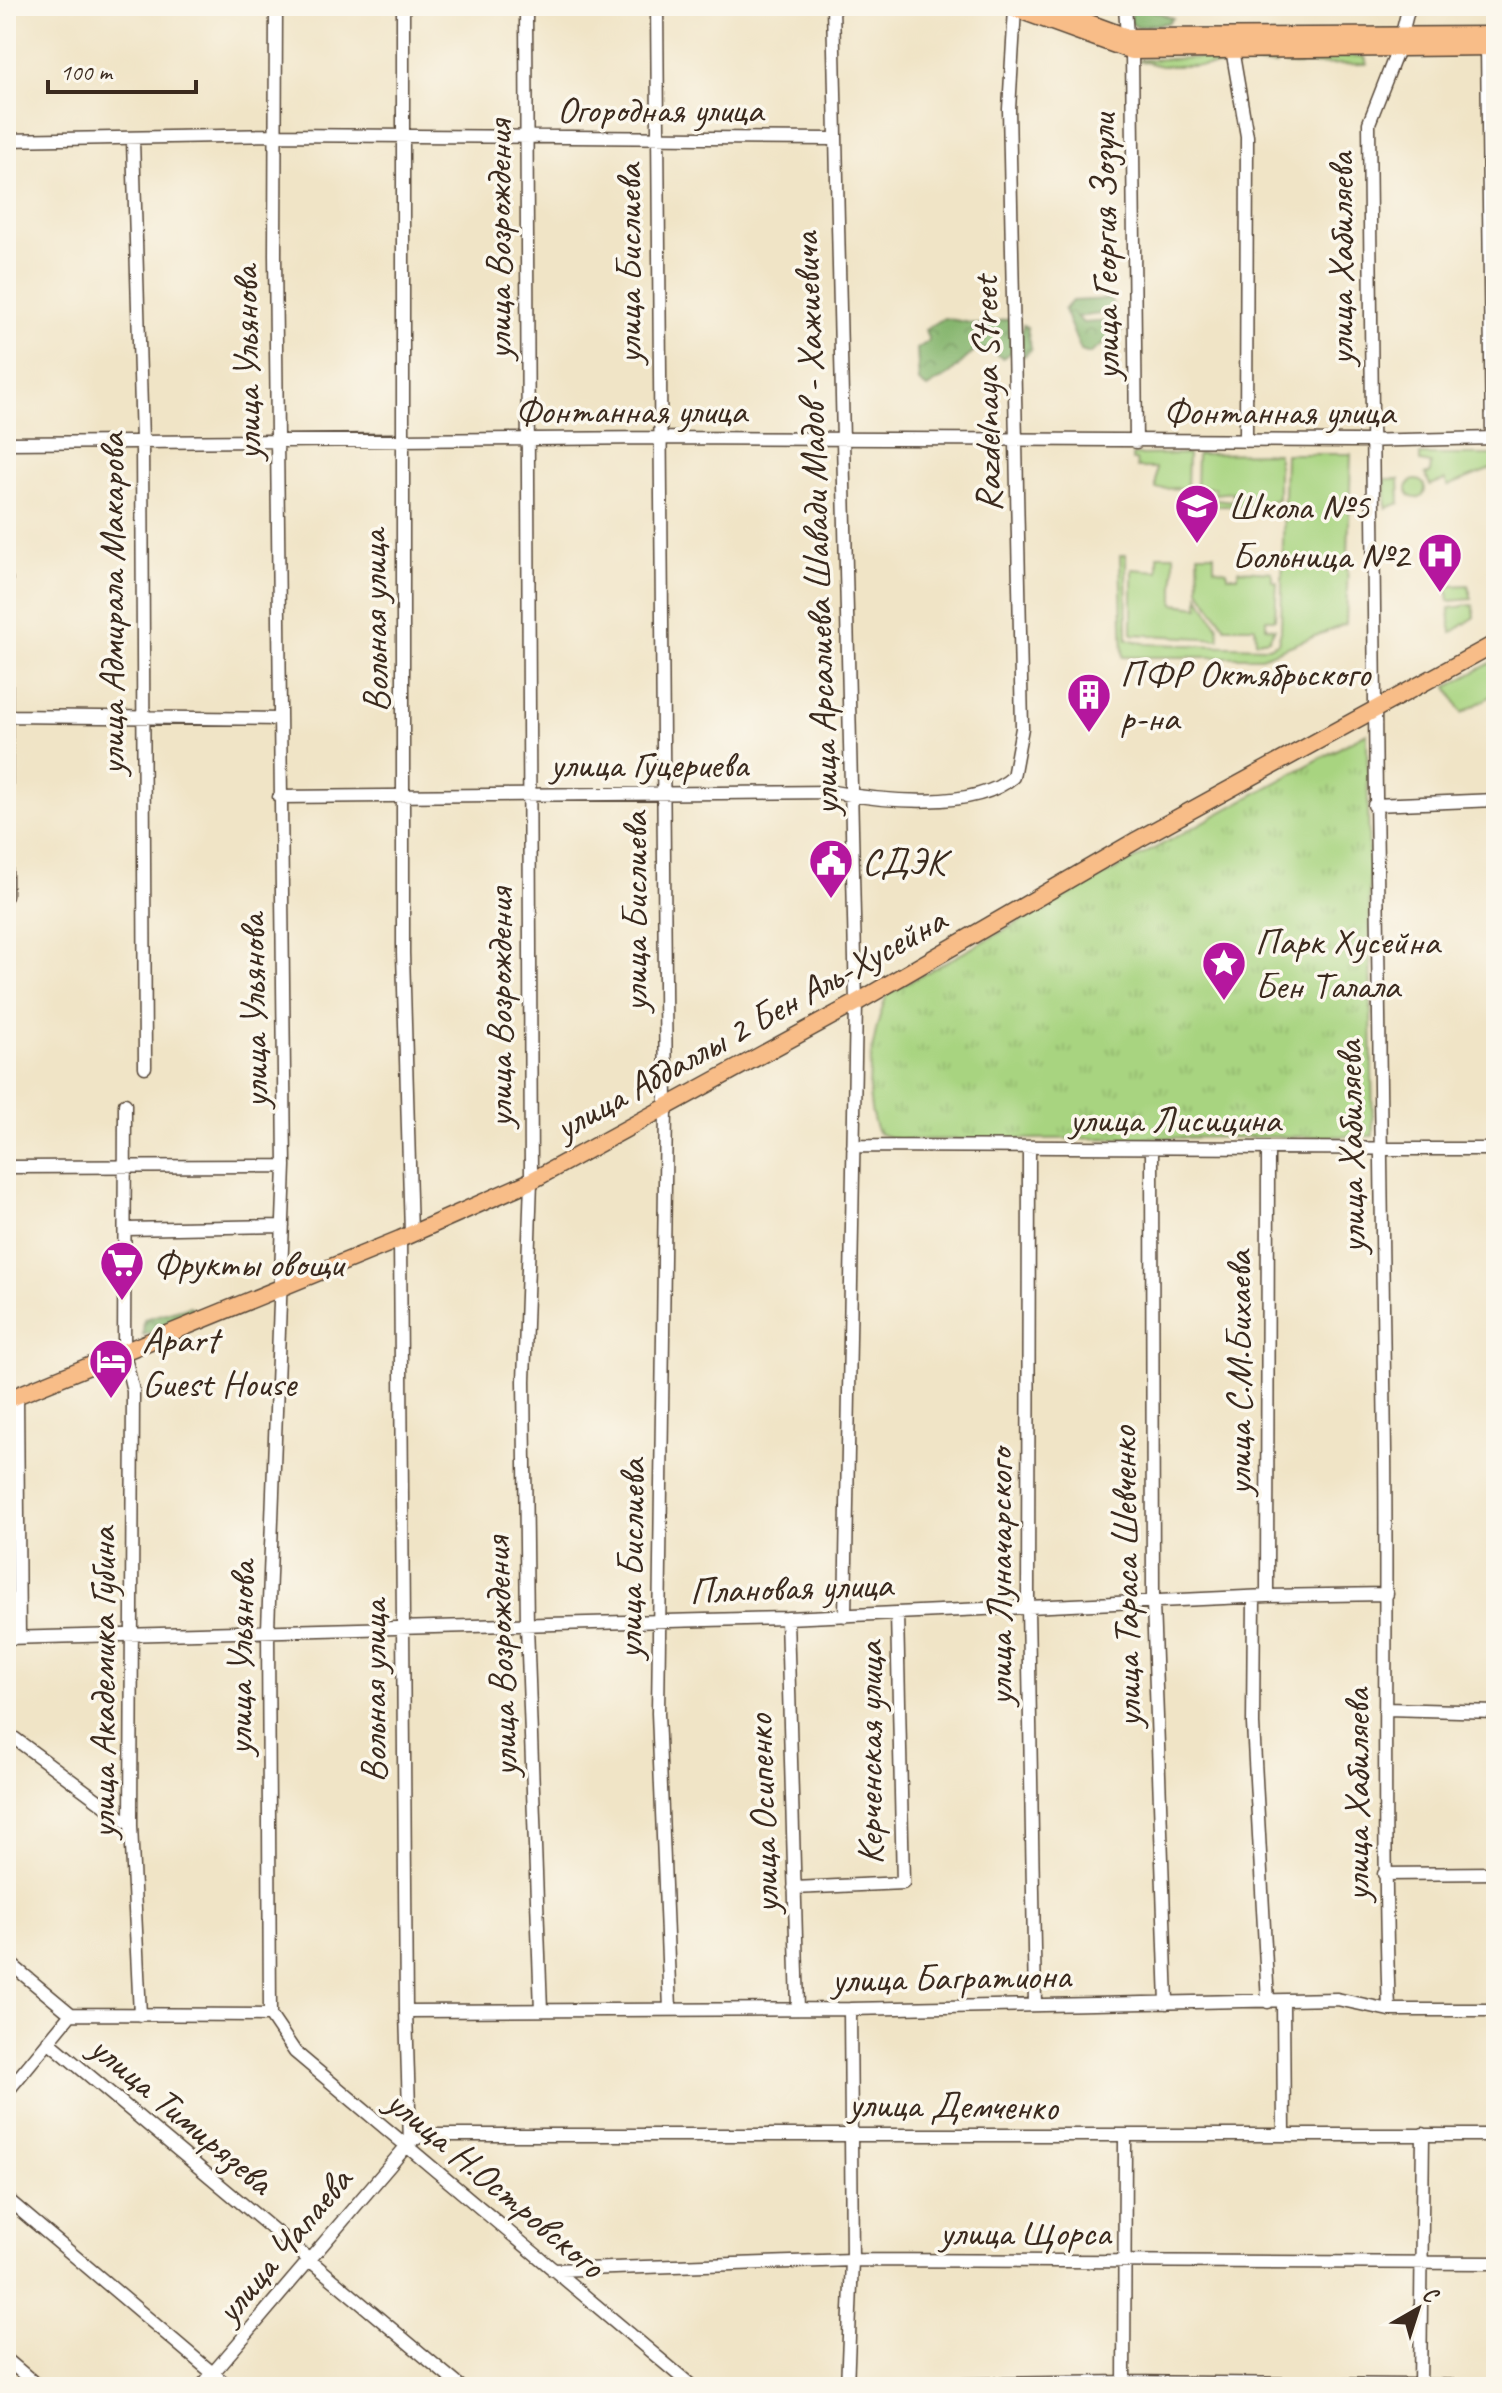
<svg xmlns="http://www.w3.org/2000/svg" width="1502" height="2393" font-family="Caveat,sans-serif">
  <defs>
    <pattern id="forest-crowns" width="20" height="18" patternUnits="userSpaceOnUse" patternTransform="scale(2)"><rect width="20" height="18" fill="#86b66e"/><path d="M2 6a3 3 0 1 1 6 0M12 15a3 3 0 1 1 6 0" fill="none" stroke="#6f945a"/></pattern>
    <pattern id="park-tufts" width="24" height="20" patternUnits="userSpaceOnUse" patternTransform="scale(2)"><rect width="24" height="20" fill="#a8d480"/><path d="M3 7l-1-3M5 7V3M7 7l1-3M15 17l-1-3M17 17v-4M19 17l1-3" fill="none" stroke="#92b66e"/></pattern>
  </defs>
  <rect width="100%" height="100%" fill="#fbf7ec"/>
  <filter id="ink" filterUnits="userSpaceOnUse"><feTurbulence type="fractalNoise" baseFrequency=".0125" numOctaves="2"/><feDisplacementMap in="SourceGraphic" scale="16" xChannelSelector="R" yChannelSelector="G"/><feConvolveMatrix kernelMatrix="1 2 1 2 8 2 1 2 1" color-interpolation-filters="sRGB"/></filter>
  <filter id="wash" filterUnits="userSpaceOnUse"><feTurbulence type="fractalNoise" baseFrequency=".006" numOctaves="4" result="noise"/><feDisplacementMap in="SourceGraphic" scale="32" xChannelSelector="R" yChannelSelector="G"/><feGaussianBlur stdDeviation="1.8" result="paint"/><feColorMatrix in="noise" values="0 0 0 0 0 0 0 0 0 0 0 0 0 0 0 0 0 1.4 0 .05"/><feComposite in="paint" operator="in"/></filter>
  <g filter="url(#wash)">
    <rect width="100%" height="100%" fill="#f0e4c6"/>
    <path fill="#a8d480" stroke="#727f4f" stroke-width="2" d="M1356,56L1365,57L1367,64L1285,65L1284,59Z
      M1225,57L1227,66H1161L1138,60Z
      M1275,57L1276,65H1239L1240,58Z
      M1278,453V499L1255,506H1215L1214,499L1233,501V492L1215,494L1214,488L1196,487L1197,454Z
      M1188,454L1187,488L1156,489V468H1137L1136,460H1132V455Z
      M1285,454H1351L1346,624L1262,657H1123L1120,555H1126L1127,639L1147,644L1268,647L1278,643L1281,630Z
      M1420,455H1496V467L1448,486L1445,480L1430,485L1425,474H1430L1431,464L1420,462Z
      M1385,479H1399L1400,503L1386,508Z
      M1407 489a9 9 0 1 1 18 0a9 9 0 1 1-18 0Z
      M1198,554H1214V568L1227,571V576H1238L1239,570L1272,572V581L1277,582L1275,619H1266V627L1275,628L1269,639L1256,641L1255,627H1225L1199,589Z
      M1158,555H1174V604L1199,607V595L1218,627L1219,639L1132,634V569L1158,571Z
      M1468,585L1472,599L1449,601L1447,586Z
      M1473,605L1475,617L1451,633L1449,608Z
      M1496,660V693L1462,713L1448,687Z"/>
    <path fill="url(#forest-crowns)" stroke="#607046" stroke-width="2" d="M1145,8L1173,18L1167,23L1137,27L1131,23V10Z
      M1110,299L1116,312L1077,317L1083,323L1111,321L1125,329L1089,354L1081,351L1064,310L1072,301Z
      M944,318L981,325L1009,319L1012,352L1002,358L989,350L976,349L950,374L927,388L919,382L917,349L929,341L925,330Z
      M1023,325L1027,327L1031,349L1024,356L1019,354Z
      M190,1306L195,1310L192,1319L171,1328L143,1335L144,1319Z"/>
    <path fill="url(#park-tufts)" stroke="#727f4f" stroke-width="2" d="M1367,733L1373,1136L898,1140L878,1133C860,1094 873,1032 887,994Z"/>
  </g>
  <g filter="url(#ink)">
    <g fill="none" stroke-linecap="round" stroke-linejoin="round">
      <g stroke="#564637" stroke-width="15">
        <path id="minor" d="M276,6L275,255L285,1166L268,1629L270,2015L295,2052L693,2387
          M403,6V953L411,1234
          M526,6L531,1181L524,1381L527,1626L541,2010
          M657,6L666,1108L658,1713L670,2009
          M833,6L856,1003L845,1616
          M1125,6L1127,37L1132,51L1136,442
          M1487,47L1492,438
          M1232,49L1247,136L1246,441
          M6,140L274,135L834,139
          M133,140L142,441L145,1067
          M6,443L658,438L1356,441L1496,438
          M6,578V896
          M6,716L280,719
          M279,797L833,792C881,801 975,811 1013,777L1022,728L1009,109L1015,9
          M1374,805L1496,800
          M125,1104L124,1353L133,1391L131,1825L140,2015
          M853,1146L1496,1149
          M1029,1148L1028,1608L1035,2005
          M1152,1149L1153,1603L1167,2003
          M6,1167L285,1166
          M126,1229L283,1226
          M400,1239L406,2011L410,2142
          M17,1396L19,1637
          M1267,1596L1268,1150
          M1254,1597L1253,1724L1268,2002
          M787,1618L798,2009
          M6,1638L787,1618L1267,1596L1387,1594
          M1386,1709L1496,1712
          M6,1732L131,1825
          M1384,1874L1496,1873
          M794,1888L903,1883L897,1613
          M6,1960L71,2014
          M1283,2002L1284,2133
          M1389,2010C1382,1824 1387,1637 1385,1451C1379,1008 1372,566 1369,123L1398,49L1409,6
          M406,2011L850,2009L1337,1999L1389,2010H1496
          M71,2014L270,2015
          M48,2041L461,2387
          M6,2093L71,2014
          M6,2198L229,2387
          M553,2270L852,2260L1496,2263
          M6,2359L39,2387
          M201,2387L410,2142L423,2135H1496
          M780,2387L1125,2382L1496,2386
          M847,2387L852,2260L850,2009
          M1124,2387L1125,2137
          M1420,2387L1423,2134"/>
      </g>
      <g stroke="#564637" stroke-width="19">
        <path id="major" d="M1008,6L1132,51L1496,47
          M1043,6L1127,37L1496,35
          M6,1400L400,1239L531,1181L856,1003L1137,840L1496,643"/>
      </g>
      <use href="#minor" stroke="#fff" stroke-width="12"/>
      <use href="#major" stroke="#f8bd88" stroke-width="16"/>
    </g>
  </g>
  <defs>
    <g id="school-pin" transform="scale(2.3)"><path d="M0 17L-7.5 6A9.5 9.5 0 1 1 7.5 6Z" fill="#b5179e" stroke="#fbf7ec"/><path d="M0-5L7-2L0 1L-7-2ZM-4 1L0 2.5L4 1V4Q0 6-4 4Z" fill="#fff"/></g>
    <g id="hospital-pin" transform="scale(2.3)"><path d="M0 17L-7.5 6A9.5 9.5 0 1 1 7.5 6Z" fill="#b5179e" stroke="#fbf7ec"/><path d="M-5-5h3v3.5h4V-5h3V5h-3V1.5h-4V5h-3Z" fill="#fff"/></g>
    <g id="building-pin" transform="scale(2.3)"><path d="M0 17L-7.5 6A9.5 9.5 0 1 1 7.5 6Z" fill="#b5179e" stroke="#fbf7ec"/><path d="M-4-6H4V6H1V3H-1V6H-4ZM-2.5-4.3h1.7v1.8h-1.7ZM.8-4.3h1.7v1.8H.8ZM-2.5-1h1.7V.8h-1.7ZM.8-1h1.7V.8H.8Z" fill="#fff"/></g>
    <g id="civic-pin" transform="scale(2.3)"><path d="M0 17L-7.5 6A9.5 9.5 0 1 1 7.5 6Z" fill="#b5179e" stroke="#fbf7ec"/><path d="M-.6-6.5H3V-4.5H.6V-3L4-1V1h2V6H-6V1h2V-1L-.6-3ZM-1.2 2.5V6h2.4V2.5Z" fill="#fff"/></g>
    <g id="sight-pin" transform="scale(2.3)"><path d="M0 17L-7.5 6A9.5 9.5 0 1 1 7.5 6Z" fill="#b5179e" stroke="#fbf7ec"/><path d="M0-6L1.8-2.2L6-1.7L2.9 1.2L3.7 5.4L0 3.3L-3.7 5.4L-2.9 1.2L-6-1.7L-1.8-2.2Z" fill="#fff"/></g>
    <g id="supermarket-pin" transform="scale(2.3)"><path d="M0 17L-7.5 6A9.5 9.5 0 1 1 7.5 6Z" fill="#b5179e" stroke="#fbf7ec"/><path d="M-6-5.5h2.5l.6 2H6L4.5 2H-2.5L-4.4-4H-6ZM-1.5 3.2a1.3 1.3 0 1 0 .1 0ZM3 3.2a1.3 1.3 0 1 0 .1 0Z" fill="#fff"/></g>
    <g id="hotel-pin" transform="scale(2.3)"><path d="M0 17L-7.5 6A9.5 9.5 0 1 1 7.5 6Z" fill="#b5179e" stroke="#fbf7ec"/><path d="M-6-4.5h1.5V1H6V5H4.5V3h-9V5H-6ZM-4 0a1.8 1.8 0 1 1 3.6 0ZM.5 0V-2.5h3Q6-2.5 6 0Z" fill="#fff"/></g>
  </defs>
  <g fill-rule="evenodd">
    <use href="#school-pin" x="1197" y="506"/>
    <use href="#hospital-pin" x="1440" y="555"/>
    <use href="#building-pin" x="1089" y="695"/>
    <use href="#civic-pin" x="831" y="861"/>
    <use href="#sight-pin" x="1224" y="963"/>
    <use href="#supermarket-pin" x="122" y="1263"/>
    <use href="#hotel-pin" x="111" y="1361"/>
  </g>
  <g text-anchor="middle" stroke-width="7" stroke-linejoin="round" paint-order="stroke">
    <g font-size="38" fill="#3b2a1e" stroke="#fbf7ec">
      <text x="660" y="122">Огородная улица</text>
      <text transform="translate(498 240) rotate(-90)" y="13">улица Возрождения</text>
      <text transform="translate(1104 247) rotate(-91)" y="13">улица Георгия Зозули</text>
      <text transform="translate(1340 259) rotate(-90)" y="13">улица Хабиляева</text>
      <text transform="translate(628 264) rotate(-90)" y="13">улица Бислиева</text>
      <text transform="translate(246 363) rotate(-91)" y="13">улица Ульянова</text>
      <text transform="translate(986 394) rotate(-91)" y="13">Razdelnaya Street</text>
      <text x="631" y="423">Фонтанная улица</text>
      <text x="1279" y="424">Фонтанная улица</text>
      <text transform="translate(815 524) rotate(-92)" y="13">улица Арсалиева Шавади Мадов - Хажиевича</text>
      <text transform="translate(111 604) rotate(-90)" y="13">улица Адмирала Макарова</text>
      <text transform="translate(374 621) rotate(-91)" y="13">Вольная улица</text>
      <text x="649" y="777">улица Гуцериева</text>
      <text transform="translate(634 912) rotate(-90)" y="13">улица Бислиева</text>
      <text transform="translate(499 1008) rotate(-90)" y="13">улица Возрождения</text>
      <text transform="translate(253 1011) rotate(-91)" y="13">улица Ульянова</text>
      <text transform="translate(750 1023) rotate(-29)" y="13">улица Абдаллы 2 Бен Аль-Хусейна</text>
      <text x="1175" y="1132">улица Лисицина</text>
      <text transform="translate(1350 1147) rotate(-91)" y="13">улица Хабиляева</text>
      <text transform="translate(1238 1373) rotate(-90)" y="13">улица С.М.Бихаева</text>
      <text transform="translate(630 1559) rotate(-89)" y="13">улица Бислиева</text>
      <text transform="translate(999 1577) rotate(-90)" y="13">улица Луначарского</text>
      <text transform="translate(1125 1577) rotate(-91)" y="13">улица Тараса Шевченко</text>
      <text transform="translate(791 1587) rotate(-2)" y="13">Плановая улица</text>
      <text transform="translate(500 1657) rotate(-92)" y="13">улица Возрождения</text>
      <text transform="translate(240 1658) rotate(-89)" y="13">улица Ульянова</text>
      <text transform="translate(102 1683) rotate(-90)" y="13">улица Академика Губина</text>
      <text transform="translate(373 1691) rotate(-90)" y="13">Вольная улица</text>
      <text transform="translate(869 1753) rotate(-90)" y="13">Керченская улица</text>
      <text transform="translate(1356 1795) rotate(-90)" y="13">улица Хабиляева</text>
      <text transform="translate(762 1814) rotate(-92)" y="13">улица Осипенко</text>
      <text transform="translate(951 1977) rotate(-1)" y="13">улица Багратиона</text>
      <text transform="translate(953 2105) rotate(1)" y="13">улица Демченко</text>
      <text transform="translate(182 2114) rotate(40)" y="13">улица Тимирязева</text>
      <text transform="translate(496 2183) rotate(40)" y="13">улица Н.Островского</text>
      <text x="1025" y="2245">улица Щорса</text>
      <text transform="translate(283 2245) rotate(-50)" y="13">улица Чапаева</text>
    </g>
    <g font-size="38" fill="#3b2a1e" stroke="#fbf7ec" text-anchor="start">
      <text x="1228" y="519">Школа №5</text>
      <text x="1409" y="568" text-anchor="end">Больница №2</text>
      <text x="1120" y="686">ПФР Октябрьского<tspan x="1120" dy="44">р-на</tspan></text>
      <text x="862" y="874">СДЭК</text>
      <text x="1255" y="954">Парк Хусейна<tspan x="1255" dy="44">Бен Талала</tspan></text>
      <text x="153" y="1276">Фрукты овощи</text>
      <text x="142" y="1352">Apart<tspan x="142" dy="44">Guest House</tspan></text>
    </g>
  </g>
  <rect width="1502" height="2393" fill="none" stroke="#fbf7ec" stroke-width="32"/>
  <g transform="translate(1418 2309) rotate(39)" stroke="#fbf7ec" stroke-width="6" paint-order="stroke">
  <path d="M0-6L14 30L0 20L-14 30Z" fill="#3b2a1e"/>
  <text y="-12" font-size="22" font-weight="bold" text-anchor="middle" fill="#3b2a1e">С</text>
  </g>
  <path d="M48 80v12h148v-12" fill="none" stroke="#3b2a1e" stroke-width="4"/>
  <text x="60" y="80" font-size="24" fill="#3b2a1e" stroke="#fbf7ec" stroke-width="6" paint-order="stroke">100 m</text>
</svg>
